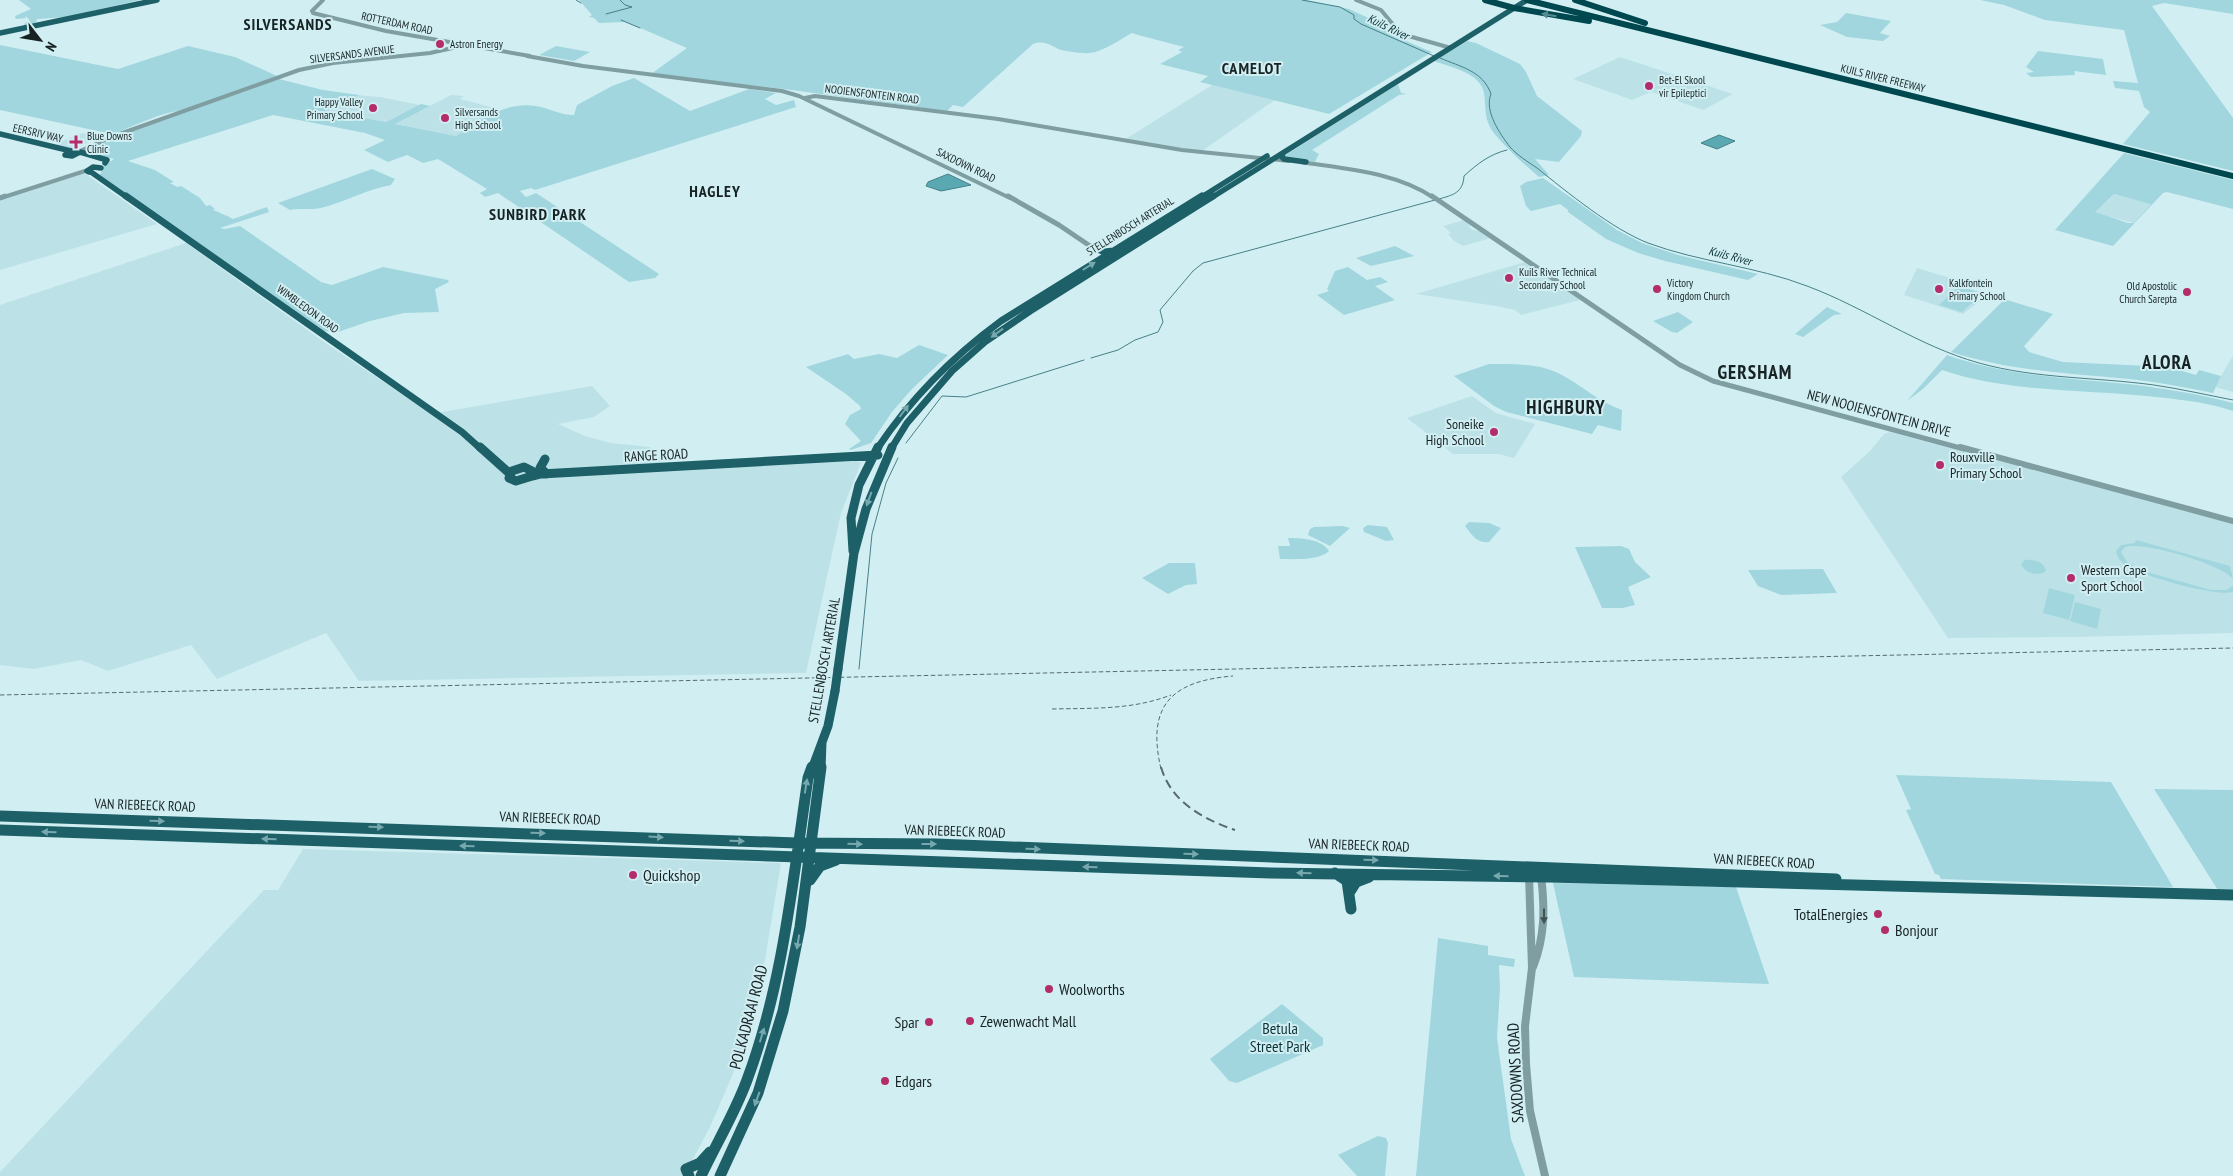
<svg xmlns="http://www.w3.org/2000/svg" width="2233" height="1176" font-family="'PT Sans Narrow',sans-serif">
  <rect width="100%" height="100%" fill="#d1eff3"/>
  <path fill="#bce2e8" d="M1620,57L1733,94L1703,110L1651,92L1632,100L1573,79Z
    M1212,85L1275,100L1202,151L1124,140Z
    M357,95L380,97L420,105L386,122L325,111Z
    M451,95L464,96L460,99L499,109L456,136L395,124Z
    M82,133L96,136V139L80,146L70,148L55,144Z
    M83,174L87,175L157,224L0,270V200Z
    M2114,194L2151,204L2134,223L2098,214L2095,212Z
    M1464,220L1470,224L1469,227L1473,230L1480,231L1491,238L1463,246L1454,241L1448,234L1451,233L1443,226Z
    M186,243L327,344L431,414L592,386L610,406L594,417L558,424L585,436L611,443L650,447L664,463L855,460L861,463L841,513L806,673L359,681L326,633L217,679L191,645L108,671L81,660L34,669L0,665V305Z
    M1525,262L1580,300L1521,315L1515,310L1496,306L1416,294Z
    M1917,268L1947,277L1958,285L1985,293L1986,296L1963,314L1904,295Z
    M2233,356V392L2215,387L2221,376Z
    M1472,396L1496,413L1535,424L1514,458L1498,454H1453L1407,418Z
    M1890,432L2233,523V633L2079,637L1948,638L1841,477L1869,452L1884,434Z
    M303,849L781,863L765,960L749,1026L733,1074L710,1127L684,1176H0V1172L264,890H278Z"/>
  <path fill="#a1d6de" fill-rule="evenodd" d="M19,0H140L67,17L38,19L36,20L37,22L23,26L29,18L16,19L15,16L31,9Z
    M579,0H1307L1349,9L1375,21L1394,36L1432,52L1329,114L1200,82L1208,76L1160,64L1182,52L1178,50L1184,47L1138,35L1132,33C1119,40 1103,52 1089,53C1083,54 1064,51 1058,49C1051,45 1042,40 1033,44L963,107L953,105L947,111L784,89L651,74L687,48L626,22L599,23L594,18L589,17L592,15Z
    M1980,0H2233V14L2164,3L2152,6L2233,118V171L2123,144L2150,112L2144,107L2139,91L2115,88L2113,81L2138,83L2124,30L2045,20L2004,5Z
    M1846,13L1891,21L1880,33L1890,36L1883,41L1847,37L1820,25L1837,22Z
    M1467,41L1476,43L1520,64L1526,72L1537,96L1582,131L1581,136L1559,162L1535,159L1549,175L1539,177C1528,168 1496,139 1490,127C1484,116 1486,105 1484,93C1481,73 1450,67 1434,61Z
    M0,45L118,69L188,46L235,57L277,76L181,111C164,111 134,126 116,133H107L0,110Z
    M556,46L590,52L574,61L539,55Z
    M2038,51L2103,59L2106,75L2074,71L2075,75L2031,77L2026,73L2034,72L2026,67Z
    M634,78L690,111L749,89L776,93L765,99L776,105L794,100L796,107L535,190L531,188L520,191L526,197L536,193L659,274L655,278L629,282L498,193L485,197L480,193L487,189L438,159L423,163L407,155L388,162L364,150L385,140L365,133L273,115L128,161L155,170L174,182L170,183L177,187L181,186L200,198L206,206L210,205L215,209L213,210C219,212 227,216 233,219L267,207L269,212L220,228L225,229L240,226L321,282L332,285L383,267L448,280L449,282L435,289L439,312L404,313L370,321L338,332L324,331L125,193L100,175L104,166L114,159L84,151L111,139L279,79L323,90L359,95L326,111L386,122L421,104L430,106L395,124L456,136C482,120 504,101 536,106C549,108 560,115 574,115L577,105L612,86Z
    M1398,84L1401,93L1407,94L1399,95L1312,150L1319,154L1315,162L1289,159L1284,156Z
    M2124,153L2233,180V209L2167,192L2163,193L2113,246L2055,230ZM2114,194L2150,204H2151L2134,223H2128L2095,212Z
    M372,169L395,179L391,185C367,189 345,202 321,208C312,210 296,208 290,210L278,203Z
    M1543,178L1617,230L1642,243L1678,255L1758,274L1748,280L1665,261L1638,253L1606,239L1568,212V210L1560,204L1531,211L1526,206L1520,186L1526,182Z
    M1395,246L1414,256L1371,266L1356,258Z
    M1348,267L1367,280L1380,277L1388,282L1375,286L1395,300L1344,315L1317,295L1329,291L1327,289L1335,271Z
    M1959,286L1982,294L1962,312L1939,305Z
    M2007,300L2053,314L2024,346L2029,352L2063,362L2148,366L2151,362L2196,375L2199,370L2221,376L2213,393C2185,387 2157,382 2129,379C2068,373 2010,371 1951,352L2003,301Z
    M1827,307L1842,314L1834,315L1803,337L1795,334Z
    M1678,312L1693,322L1677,333L1672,332L1653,321Z
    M919,345L948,355L911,390L892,412L871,443L851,450L849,449L861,441L845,424L850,415L861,409L860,406L846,394L806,367L848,354L854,359L879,354L897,358Z
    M1947,355C2006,376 2066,378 2128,384C2163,388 2198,394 2233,403V411C2207,402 2183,400 2156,397C2085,389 2009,393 1942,370L1924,388L1907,401Z
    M1489,364C1512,364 1537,363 1558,373C1581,384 1598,402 1622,410L1621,431L1598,425L1592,434L1506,412L1494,406L1454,376Z
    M1469,522L1489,523L1501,528L1489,542C1477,544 1471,534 1465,526Z
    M1368,525L1387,527L1394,540L1386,541L1364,532L1363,528Z
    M1343,526L1350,528L1330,546L1308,535L1310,529L1314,527Z
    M1288,538C1301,538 1322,539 1329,551C1318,561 1295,559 1280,559L1278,546H1290Z
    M2136,540L2230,566L2233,579C2222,564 2142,541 2125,547L2121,552L2127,562L2143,571L2211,590H2226L2233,586V592C2215,597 2143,576 2127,566C2121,562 2117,558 2116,551L2121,545L2135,543Z
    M1621,546L1629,549L1635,562L1651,577L1628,587L1635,605L1623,608H1602L1575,547Z
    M2024,560C2033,559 2044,561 2046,571C2038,577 2026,573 2021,565Z
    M1169,563H1195L1197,584L1186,585L1168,594L1142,578Z
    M1823,569L1837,593L1781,595L1758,586L1748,570Z
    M2049,588L2075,595L2069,620L2043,613Z
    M2075,602L2101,609L2097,629L2070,621Z
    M1896,775L2111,782L2173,887L1941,879L1939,875L1935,874L1906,810L1911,809Z
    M2154,789L2233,790V895H2221Z
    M1553,883L1736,887L1769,984L1574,977Z
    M1438,938L1488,946V955L1515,959L1514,967L1499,965L1500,988L1497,1038L1511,1139L1525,1176H1416Z
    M1282,1004L1323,1038V1045L1237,1083L1229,1081L1210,1059Z
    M1378,1136L1386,1138L1388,1143L1385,1176H1357L1338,1155Z"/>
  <path fill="#5aa8b2" stroke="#468087" d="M1719,135L1735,141L1717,149L1701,143Z
    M948,174L971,185L941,191L926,186L928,182Z"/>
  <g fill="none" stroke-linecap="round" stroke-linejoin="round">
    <path stroke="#468087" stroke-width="1" d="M576,0L581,3
      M1302,0L1340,7L1354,15V19L1361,24L1434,56
      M606,14L632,7L625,5L620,0
      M621,20L640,28
      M1440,58C1461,67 1483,71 1491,94C1484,111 1500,134 1510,147C1517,155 1528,162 1537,168C1567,192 1612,229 1648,243C1699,262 1755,266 1807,286C1866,308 1918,346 1979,363C2036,379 2096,377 2154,385C2181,389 2207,395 2233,400
      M1439,199C1453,195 1463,193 1464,176C1477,164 1490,154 1507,150
      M1091,358L1118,350L1135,340L1158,332L1163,322L1160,310L1193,271L1203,263L1435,200
      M906,443L942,396L966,397L1084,360
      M859,669L872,534L886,483L898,458"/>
    <path stroke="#7f9ea2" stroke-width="4" d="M1356,0L1381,10L1396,28L1405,35L1451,48
      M312,11L323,0
      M313,13L386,31L530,56
      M527,56L583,66L782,91L799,96L1010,198
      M805,98L815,96L998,119L1182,150L1289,161
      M80,151L114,136L299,70L333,63L430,53L466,45
      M1301,162C1345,169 1396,172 1434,198
      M1,198L88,170"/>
    <path stroke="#7f9ea2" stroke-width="5" d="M1008,196L1059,225L1096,250
      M1432,196L1680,365L1713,381L1964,449
      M0,198L5,196"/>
    <path stroke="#7f9ea2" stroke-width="6" d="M1960,447L2233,521"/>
    <path stroke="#7f9ea2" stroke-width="8" d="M1529,875L1532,968L1525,1026L1526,1064L1530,1111L1545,1176
      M1533,967C1545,937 1545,908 1541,876"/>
    <path stroke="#1d6068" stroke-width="5.5" d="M0,33L157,0
      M0,134L71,151
      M72,151L80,152L72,156L65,155Z
      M80,152L107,160L105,163
      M1283,153L1282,157L1284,159L1306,162
      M89,172L87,171L93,167L101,168
      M91,172L128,198
      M1200,198L1267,156
      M1211,198L1527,0"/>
    <path stroke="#1d6068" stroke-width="7" d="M126,196L462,432L481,449
      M1092,247L1105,252L1113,251
      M877,449C911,398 952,357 1001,321L1202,196
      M891,449L907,423L952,371L986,341L1030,311L1213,196"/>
    <path stroke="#1d6068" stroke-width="9" d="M480,447L509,473
      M545,459L540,468L547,474
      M524,467L532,471L529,477L516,481L509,478L512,471Z
      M529,477L541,474L878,455
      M853,551L851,518L859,485L878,447
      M838,669L854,553L866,509L892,447
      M812,769L828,726L835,691
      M821,769L822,742"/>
    <path stroke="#1d6068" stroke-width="11" d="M0,816L797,843L936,844L1836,879
      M0,830L1271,873L1549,877L2233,895
      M1335,873L1347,881L1351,909
      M810,880L820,866L836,860
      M1349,893L1356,882L1369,877
      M689,1176L686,1169L700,1163L710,1152
      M701,1176C716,1144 735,1113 747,1080C783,984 793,879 808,778L812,767
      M720,1176L758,1093L783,1011L800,927L821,767"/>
    <path stroke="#00484f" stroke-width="6" d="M1485,0L1514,8L1589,21
      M1527,0L2233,176
      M1575,0L1645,23"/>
    <path stroke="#586a6c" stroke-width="1" stroke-dasharray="4.5 2.5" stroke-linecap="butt" d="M0,695L2233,648
      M1052,709C1093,708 1132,710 1171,695
      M1161,769C1146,705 1172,681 1233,676"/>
    <path stroke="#586a6c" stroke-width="2" stroke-dasharray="9 5" stroke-linecap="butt" d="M1161,767C1171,802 1203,819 1235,830"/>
    <path stroke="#1d6068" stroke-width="9" d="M835,691L838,669"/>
  </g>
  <defs><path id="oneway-solid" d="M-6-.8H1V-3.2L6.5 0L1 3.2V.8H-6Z" transform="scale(1.25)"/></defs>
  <use fill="#548b91" href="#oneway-solid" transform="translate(1549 15) rotate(-170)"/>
  <g fill="#77a8ae">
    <use href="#oneway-solid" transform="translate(1089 266) rotate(-32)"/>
    <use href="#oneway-solid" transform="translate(997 333) rotate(144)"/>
    <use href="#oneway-solid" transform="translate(904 411) rotate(-53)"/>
    <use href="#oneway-solid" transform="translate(869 499) rotate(110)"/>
    <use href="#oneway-solid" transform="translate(806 786) rotate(-81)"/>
    <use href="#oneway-solid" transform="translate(157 821) rotate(2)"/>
    <use href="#oneway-solid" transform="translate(376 827) rotate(2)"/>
    <use href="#oneway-solid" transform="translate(49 832) rotate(-178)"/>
    <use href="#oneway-solid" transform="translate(538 833) rotate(2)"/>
    <use href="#oneway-solid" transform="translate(656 837) rotate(3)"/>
    <use href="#oneway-solid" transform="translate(269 839) rotate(-178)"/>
    <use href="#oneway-solid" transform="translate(737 841) rotate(2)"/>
    <use href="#oneway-solid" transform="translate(855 844) rotate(1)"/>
    <use href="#oneway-solid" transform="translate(929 844)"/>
    <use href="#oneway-solid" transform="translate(467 846) rotate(-178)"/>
    <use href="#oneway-solid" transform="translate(1033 849) rotate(2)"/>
    <use href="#oneway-solid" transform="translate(1191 854) rotate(2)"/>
    <use href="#oneway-solid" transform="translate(1371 860) rotate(2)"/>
    <use href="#oneway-solid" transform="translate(1090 867) rotate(-178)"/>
    <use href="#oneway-solid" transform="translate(1304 873) rotate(-179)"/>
    <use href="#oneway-solid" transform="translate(1501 876) rotate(-179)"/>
    <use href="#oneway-solid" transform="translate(798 942) rotate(99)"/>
    <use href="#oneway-solid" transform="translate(762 1035) rotate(-73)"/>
    <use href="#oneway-solid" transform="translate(757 1099) rotate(110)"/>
  </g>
  <use fill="#415456" href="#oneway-solid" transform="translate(1544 916) rotate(90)"/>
  <g fill="#b52c6b" stroke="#d1eff3" stroke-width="2">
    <circle cx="440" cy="44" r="5"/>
    <circle cx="1649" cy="86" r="5"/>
    <circle cx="373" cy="108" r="5"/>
    <circle cx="445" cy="118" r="5"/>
    <path d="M73.5 134.5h5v5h5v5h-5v5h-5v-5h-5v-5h5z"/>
    <circle cx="1509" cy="278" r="5"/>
    <circle cx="1657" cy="289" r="5"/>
    <circle cx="1939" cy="289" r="5"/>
    <circle cx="2187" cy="292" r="5"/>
    <circle cx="1494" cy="432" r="5"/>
    <circle cx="1940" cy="465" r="5"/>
    <circle cx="2071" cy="578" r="5"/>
    <circle cx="633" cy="875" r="5"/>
    <circle cx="1878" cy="914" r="5"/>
    <circle cx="1885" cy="930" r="5"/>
    <circle cx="1049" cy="989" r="5"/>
    <circle cx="970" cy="1021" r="5"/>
    <circle cx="929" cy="1022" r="5"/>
    <circle cx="885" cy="1081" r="5"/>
  </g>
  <g text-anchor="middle" stroke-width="4" stroke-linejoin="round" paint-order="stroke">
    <g font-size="11" fill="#172223" stroke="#d1eff3">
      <text transform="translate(397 23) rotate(12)" y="4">ROTTERDAM ROAD</text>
      <text transform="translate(352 54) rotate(-7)" y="4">SILVERSANDS AVENUE</text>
      <text transform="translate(1883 78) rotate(14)" y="4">KUILS RIVER FREEWAY</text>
      <text transform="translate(872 94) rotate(7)" y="4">NOOIENSFONTEIN ROAD</text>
      <text transform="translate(38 133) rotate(13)" y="4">EERSRIV WAY</text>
      <text transform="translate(966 165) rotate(26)" y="4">SAXDOWN ROAD</text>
      <text transform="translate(1130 226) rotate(-32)" y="4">STELLENBOSCH ARTERIAL</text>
      <text transform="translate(308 309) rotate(36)" y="4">WIMBLEDON ROAD</text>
    </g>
    <g font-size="11" fill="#172223" stroke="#d1eff3" text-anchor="start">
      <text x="450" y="48">Astron Energy</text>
      <text x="1659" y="84">Bet-El Skool<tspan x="1659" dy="13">vir Epileptici</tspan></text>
      <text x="363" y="106" text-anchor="end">Happy Valley<tspan x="363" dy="13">Primary School</tspan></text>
      <text x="455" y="116">Silversands<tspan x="455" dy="13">High School</tspan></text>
      <text x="87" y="140">Blue Downs<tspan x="87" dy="13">Clinic</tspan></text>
      <text x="1519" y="276">Kuils River Technical<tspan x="1519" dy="13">Secondary School</tspan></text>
      <text x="1667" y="287">Victory<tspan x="1667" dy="13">Kingdom Church</tspan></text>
      <text x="1949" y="287">Kalkfontein<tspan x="1949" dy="13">Primary School</tspan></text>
      <text x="2177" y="290" text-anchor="end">Old Apostolic<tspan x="2177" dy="13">Church Sarepta</tspan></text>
    </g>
    <g font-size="12" font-style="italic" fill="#0b3237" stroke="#d1eff3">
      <text transform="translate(1388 27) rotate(26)" y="4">Kuils River</text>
      <text transform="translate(1730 256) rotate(15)" y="4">Kuils River</text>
    </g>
    <g font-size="14" fill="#172223" stroke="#d1eff3">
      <text transform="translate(1879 413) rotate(15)" y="5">NEW NOOIENSFONTEIN DRIVE</text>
      <text transform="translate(656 455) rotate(-3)" y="5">RANGE ROAD</text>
      <text transform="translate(824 660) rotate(-80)" y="5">STELLENBOSCH ARTERIAL</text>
      <text transform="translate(145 805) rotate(2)" y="5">VAN RIEBEECK ROAD</text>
      <text transform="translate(550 818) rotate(2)" y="5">VAN RIEBEECK ROAD</text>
      <text transform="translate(955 831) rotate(2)" y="5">VAN RIEBEECK ROAD</text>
      <text transform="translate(1359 845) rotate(2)" y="5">VAN RIEBEECK ROAD</text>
      <text transform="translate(1764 861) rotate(3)" y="5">VAN RIEBEECK ROAD</text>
    </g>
    <g font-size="14" fill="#172223" stroke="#d1eff3" text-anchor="start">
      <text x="1484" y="429" text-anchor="end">Soneike<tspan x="1484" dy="16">High School</tspan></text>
      <text x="1950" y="462">Rouxville<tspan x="1950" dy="16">Primary School</tspan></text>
      <text x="2081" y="575">Western Cape<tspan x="2081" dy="16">Sport School</tspan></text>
    </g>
    <g font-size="16" font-weight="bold" letter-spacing="1" fill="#172223" stroke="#d1eff3">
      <text x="288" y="30">SILVERSANDS</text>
      <text x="1252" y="74">CAMELOT</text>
      <text x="715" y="197">HAGLEY</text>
      <text x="538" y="220">SUNBIRD PARK</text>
    </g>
    <g font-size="16" fill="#172223" stroke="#d1eff3" text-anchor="start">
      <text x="643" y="881">Quickshop</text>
      <text x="1868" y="920" text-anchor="end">TotalEnergies</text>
      <text x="1895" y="936">Bonjour</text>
      <text x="1059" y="995">Woolworths</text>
      <text x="980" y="1027">Zewenwacht Mall</text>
      <text x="919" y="1028" text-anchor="end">Spar</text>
      <text x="895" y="1087">Edgars</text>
    </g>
    <g font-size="16" fill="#172223" stroke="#d1eff3">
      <text transform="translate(748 1017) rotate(-75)" y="6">POLKADRAAI ROAD</text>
      <text transform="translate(1515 1073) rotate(-93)" y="6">SAXDOWNS ROAD</text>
    </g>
    <g font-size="16" fill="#0c3338" stroke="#d1eff3">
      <text x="1280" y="1034">Betula<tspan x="1280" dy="18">Street Park</tspan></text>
    </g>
    <g font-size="19" font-weight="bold" letter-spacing="1" fill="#172223" stroke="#d1eff3">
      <text x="2167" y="369">ALORA</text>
      <text x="1755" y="379">GERSHAM</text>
      <text x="1566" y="414">HIGHBURY</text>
    </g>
  </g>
  <g transform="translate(40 40) rotate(121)" stroke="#d1eff3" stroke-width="4" paint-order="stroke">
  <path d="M0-4L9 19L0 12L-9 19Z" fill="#172223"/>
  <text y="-8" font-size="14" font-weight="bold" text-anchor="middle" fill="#172223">N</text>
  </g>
</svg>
